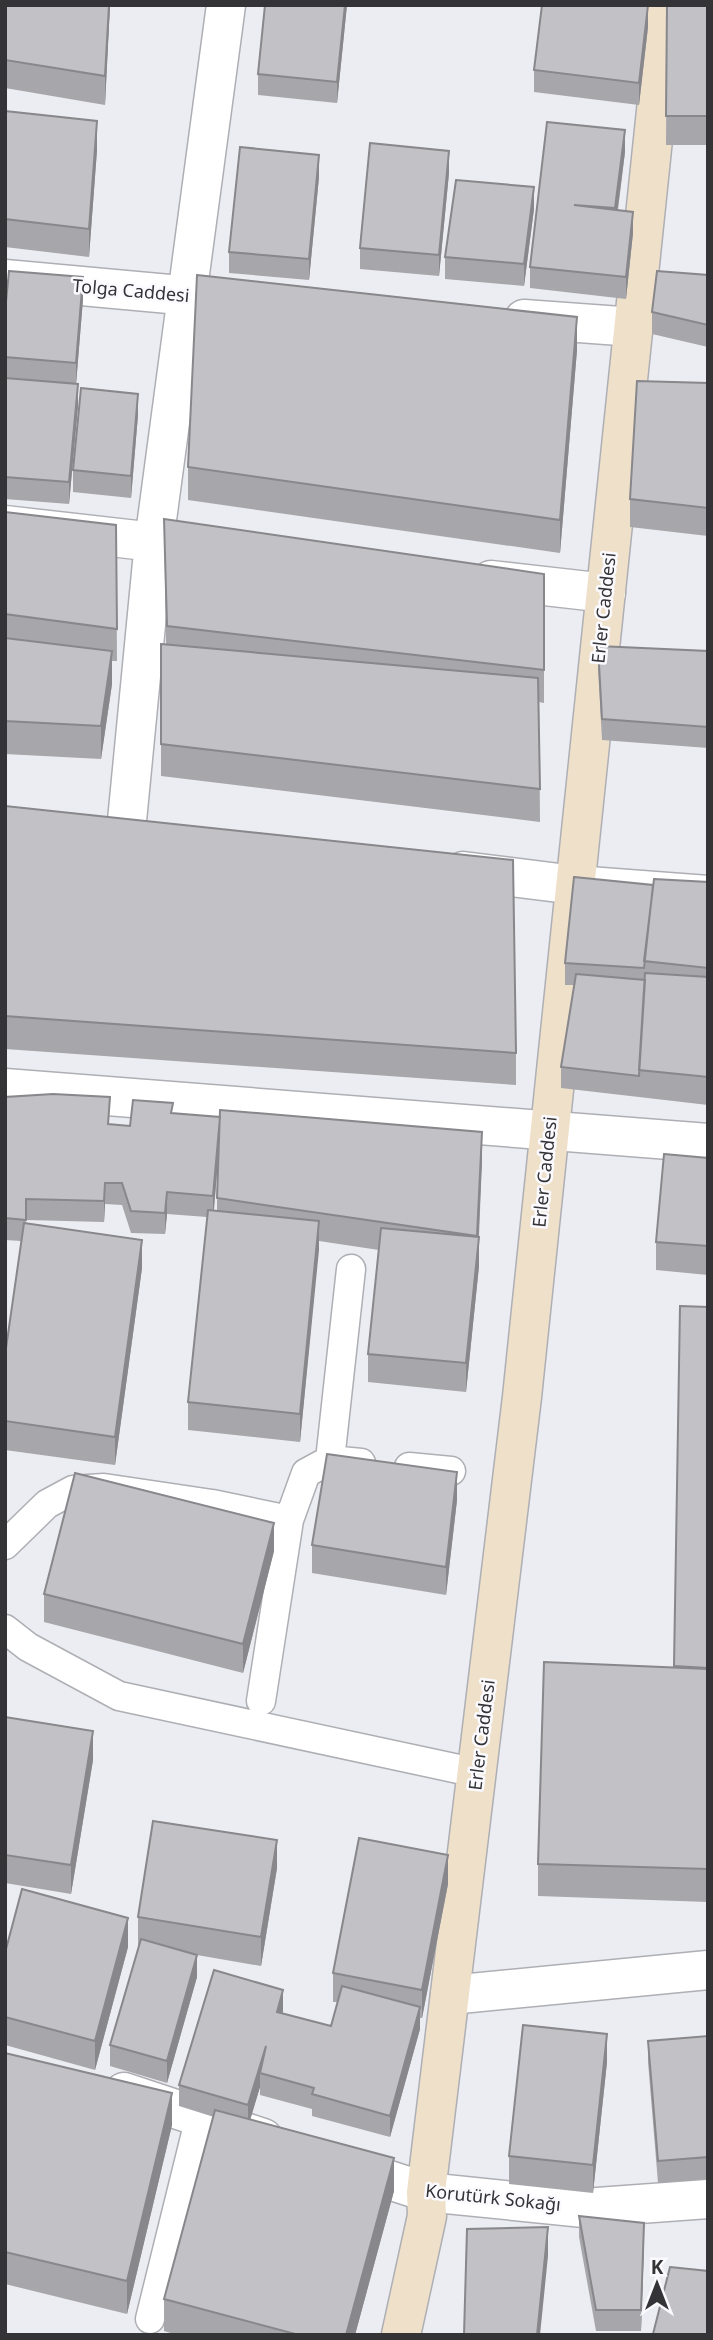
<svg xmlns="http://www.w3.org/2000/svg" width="713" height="2340" font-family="'Noto Sans',sans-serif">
  <rect width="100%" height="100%" fill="#ecedf2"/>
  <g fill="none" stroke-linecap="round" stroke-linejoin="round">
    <g stroke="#aeafb4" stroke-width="31">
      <path id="lane" d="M330,1460L351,1269
        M409,1467L451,1471
        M5,1545L47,1504L73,1490L104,1488L212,1504L289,1520
        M5,1629L28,1647L119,1696L477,1773
        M261,1701L289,1520L306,1473L330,1460L361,1463
        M150,2319L200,2117"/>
    </g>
    <g stroke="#aeafb4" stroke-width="41">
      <path id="street" d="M5,279L213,298
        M524,319L634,327
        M5,525L181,545
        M491,580L606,593
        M126,831L154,542L226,5
        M463,871L575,885L708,895
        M5,1088L708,1143
        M450,1995L708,1970
        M124,2092L263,2138
        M346,2166L426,2192L584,2208L708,2199"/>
    </g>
    <g stroke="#aeafb4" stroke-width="41">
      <path id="secondary" d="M401,2335L427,2216L426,2192L522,1397L667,5"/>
    </g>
    <use href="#lane" stroke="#fff" stroke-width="28"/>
    <use href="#street" stroke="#fff" stroke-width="38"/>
    <use href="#secondary" stroke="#efe0ca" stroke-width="38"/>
  </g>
  <path fill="#a7a6aa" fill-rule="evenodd" d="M5,5H110L105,105L5,88Z
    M347,5L337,103L258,95V74Z
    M667,5H708V145H666Z
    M648,27L639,105L534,92V70Z
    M5,111L97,150L89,257L5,247Z
    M625,152L618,210L633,233L626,299L530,288V267Z
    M449,173L439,276L360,269V248Z
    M319,177L309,280L229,273V252Z
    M534,209L524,286L445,279V257Z
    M708,275V347L652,334V312Z
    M83,299L76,384L78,406L69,504L5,499V312Z
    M577,350L560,553L188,500V467Z
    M708,383V536L630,527V499Z
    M138,415L131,498L73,492V470Z
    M5,512L116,525L117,661H112V684L101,759L5,754Z
    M164,519L544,574V703L539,702L540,822L161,776V644H166Z
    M598,646L708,651V748L602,740L598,668Z
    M5,806L516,1053V1085L5,1049Z
    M708,882V1105L561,1088V1067L574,985H565V963L653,885Z
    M5,1097L109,1124L130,1126L173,1113L482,1160L479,1237V1266L466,1392L368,1382V1354L379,1250L319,1241L300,1442L188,1430V1402L207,1217L167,1214L165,1234L131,1233L122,1205L105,1204L104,1222L26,1220V1223L142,1268L115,1465L5,1450V1355L21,1241L5,1240ZM218,1158L217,1198V1211H214Z
    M708,1158V1275L656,1270V1242Z
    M680,1306L708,1307V1902L538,1896V1864L674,1667Z
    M457,1500L446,1595L312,1573V1545Z
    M274,1551L243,1673L44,1622V1594Z
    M5,1717L93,1760L71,1894L5,1883Z
    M277,1868L261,1966L197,1955V1977L167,2083L110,2066V2045L139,1946H138V1917Z
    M448,1884L422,2018H420V2029L390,2137L312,2116V2109L260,2095V2087L250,2120L394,2191L355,2335H177L164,2331V2299L214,2117L179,2106V2085L283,2011L282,2013L331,2026L337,2002H333V1973Z
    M128,1947L95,2070L5,2045V1953Z
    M708,2036V2179L658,2183L648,2062V2041Z
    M5,2053L172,2125L127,2314L5,2284Z
    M607,2062L593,2193L509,2184V2156Z
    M579,2216L644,2244L641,2331H596L579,2237Z"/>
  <path fill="#88878b" d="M109,5H110L105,105V76Z
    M345,5H347L337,103V82Z
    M648,5V27L639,105V83Z
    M97,121V150L89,257V229Z
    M625,130V152L615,229V208Z
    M449,151V173L439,276V255Z
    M319,155V177L309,280V259Z
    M534,187V209L524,286V264Z
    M633,212V233L626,299V277Z
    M83,277V299L76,385V363Z
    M577,317V350L560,553V520Z
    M78,384V406L69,504V482Z
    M138,394V415L131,498V476Z
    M112,651V684L101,759V726Z
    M220,1117V1139L213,1218V1196Z
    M482,1132V1160L478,1248L479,1237V1266L466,1392V1363L477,1255Z
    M105,1183V1204L104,1222V1201Z
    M167,1192V1214L165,1234V1213Z
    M319,1221V1250L300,1442V1414Z
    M142,1240V1268L115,1465V1437Z
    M457,1472V1500L446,1595V1567Z
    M274,1523V1551L243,1673V1644Z
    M93,1731V1760L71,1894V1865Z
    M277,1840V1868L261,1966V1937Z
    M448,1855V1884L422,2018V1990Z
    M128,1918V1947L95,2070V2041Z
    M197,1955V1977L167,2083V2061Z
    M283,1990V2011L277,2034V2012Z
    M420,2007V2029L390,2137V2116Z
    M607,2034V2062L593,2193V2165Z
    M266,2046L260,2073V2087L248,2127V2105Z
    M172,2093V2125L127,2314V2281Z
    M394,2158V2191L355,2335H346Z
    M644,2223V2244L641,2331V2310Z
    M548,2227V2256L540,2335H537Z"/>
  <path fill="#c2c1c6" stroke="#88878b" stroke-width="2" d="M5,5H109L105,76L5,60Z
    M265,5H345L337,82L258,74Z
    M542,5H648L639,83L534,70Z
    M667,5H708V116H666Z
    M5,111L97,121L89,229L5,219Z
    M547,122L625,130L615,208L574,205L633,212L626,277L530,267Z
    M370,143L449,151L439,255L360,248Z
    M240,147L319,155L309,259L229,252Z
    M456,180L534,187L524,264L445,257Z
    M9,271L83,277L76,363L5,357V312Z
    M657,271L708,275V325L652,312Z
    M197,275L577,317L560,520L188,467Z
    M5,378L78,384L69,482L5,477Z
    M637,381L708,383V508L630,499Z
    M81,388L138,394L131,476L73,470Z
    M5,512L116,525L117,629L5,614Z
    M164,519L544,574V670L167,626Z
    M5,638L112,651L101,726L5,721Z
    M161,644L538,678L540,789L161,744Z
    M598,646L708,651V727L602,719Z
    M5,806L513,860L516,1053L5,1016Z
    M574,877L653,885L644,968L565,963Z
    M654,879L708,882V968L644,961Z
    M645,973L708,977V1077L639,1070Z
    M576,974L645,980L639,1076L561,1067Z
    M53,1094L110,1097L108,1124L130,1126L133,1100L173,1103L171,1113L220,1117L213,1196L167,1192L165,1213L131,1211L122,1183H105L104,1201L26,1199V1220L5,1218V1097Z
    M220,1110L482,1132L477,1236L217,1198Z
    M664,1154L708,1158V1246L656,1242Z
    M208,1210L319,1221L300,1414L188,1402Z
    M24,1223L142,1240L115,1437L5,1421V1355Z
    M381,1228L479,1237L466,1363L368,1354Z
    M680,1306L708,1307V1668L674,1666Z
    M327,1454L457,1472L446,1567L312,1545Z
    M75,1473L274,1523L243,1644L44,1594Z
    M544,1662L708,1669V1869L538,1864Z
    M5,1717L93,1731L71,1865L5,1855Z
    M153,1821L277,1840L261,1937L138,1917Z
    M359,1838L448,1855L422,1990L333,1973Z
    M22,1889L128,1918L95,2041L5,2017V1953Z
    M141,1939L197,1955L167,2061L110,2045Z
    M214,1970L283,1990L277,2012L331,2026L342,1986L420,2007L390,2116L312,2094L314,2088L260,2073L266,2046L248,2105L179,2085Z
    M523,2025L607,2034L593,2165L509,2156Z
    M708,2036V2157L658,2161L648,2041Z
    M5,2053L172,2093L127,2281L5,2252Z
    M215,2110L394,2158L346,2335H299L164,2299Z
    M579,2216L644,2223L641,2310H596Z
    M548,2227L537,2335H464L467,2229Z
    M670,2267L708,2271V2335L653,2334Z"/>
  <g text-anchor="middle" stroke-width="5" stroke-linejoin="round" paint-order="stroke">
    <g font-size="18" fill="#343436" stroke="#fafaff">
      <text transform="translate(131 291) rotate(5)" y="6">Tolga Caddesi</text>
      <text transform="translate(604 608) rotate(-84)" y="6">Erler Caddesi</text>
      <text transform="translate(545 1172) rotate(-84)" y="6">Erler Caddesi</text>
      <text transform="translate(482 1735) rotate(-83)" y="6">Erler Caddesi</text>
      <text transform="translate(493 2198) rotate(6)" y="6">Korutürk Sokağı</text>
    </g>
  </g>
  <rect width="713" height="2340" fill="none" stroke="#343436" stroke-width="14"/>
  <g transform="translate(657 2284)" stroke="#fafaff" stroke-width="5" paint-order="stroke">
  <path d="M0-5L12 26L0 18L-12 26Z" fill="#343436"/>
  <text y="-10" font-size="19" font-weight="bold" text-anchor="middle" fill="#343436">K</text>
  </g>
</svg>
